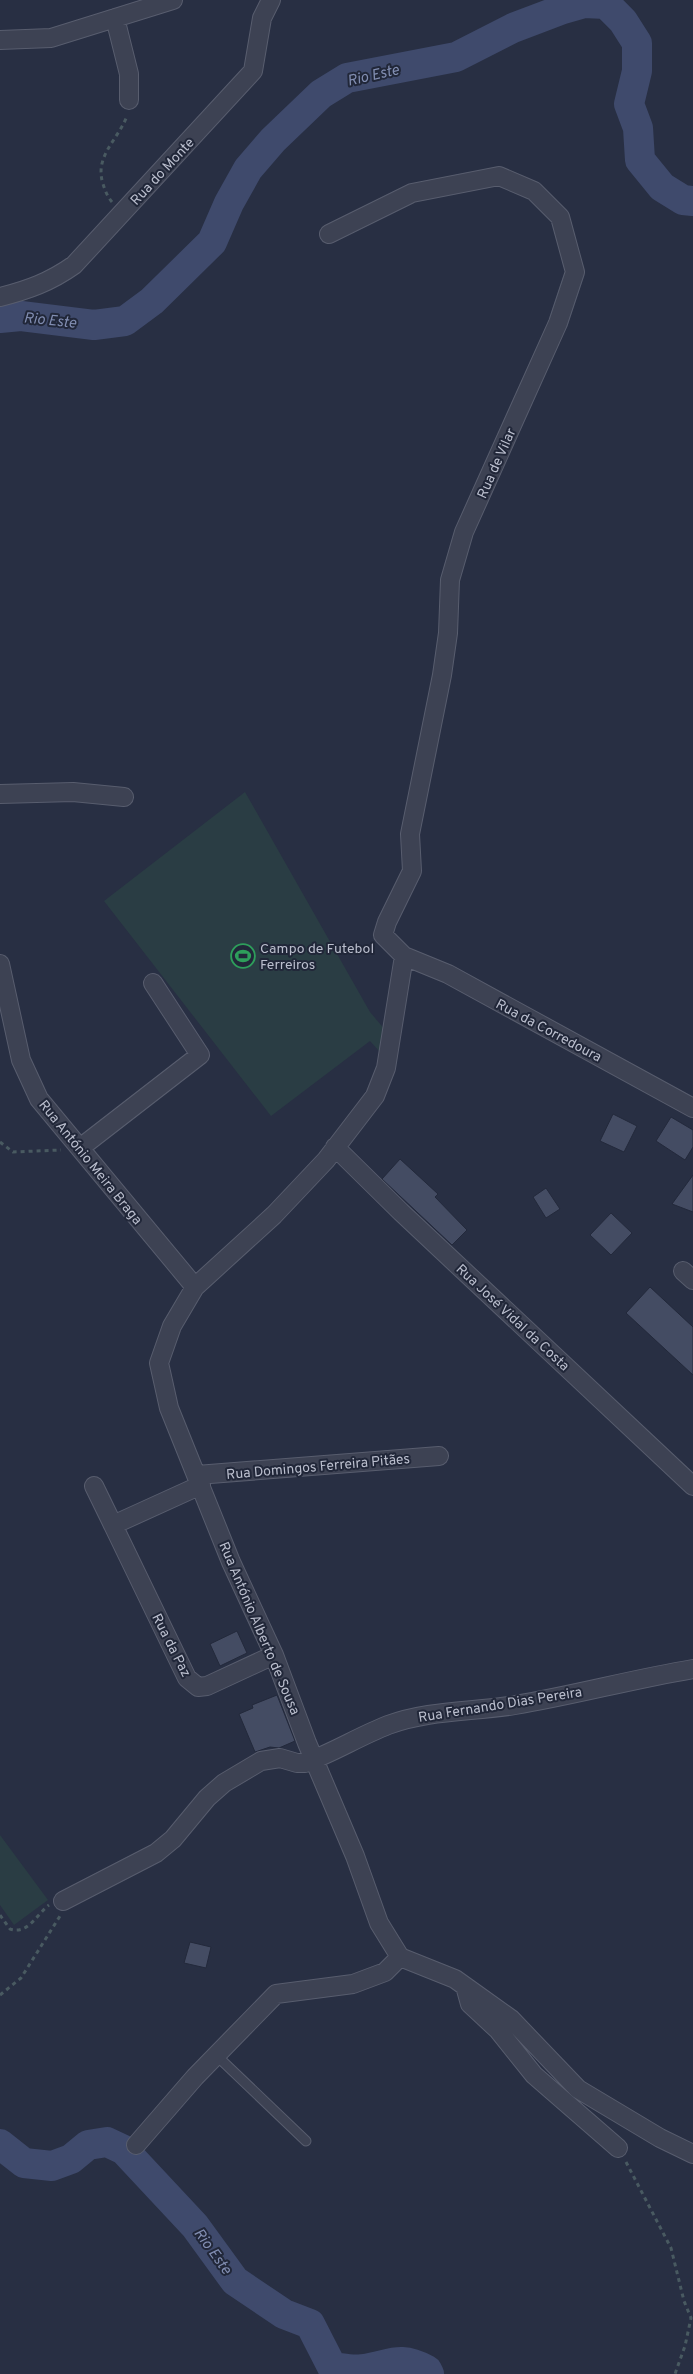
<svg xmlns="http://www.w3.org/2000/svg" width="693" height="2374" font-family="Overpass,sans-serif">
  <rect width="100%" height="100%" fill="#282f43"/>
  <path fill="#2a3d44" d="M245,792L370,1012L386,1031L379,1051L370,1041L271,1116L104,901Z
    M0,1835L48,1900L14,1925L0,1905Z"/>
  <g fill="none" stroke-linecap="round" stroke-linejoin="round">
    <path stroke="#3f4a6c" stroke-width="30" d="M0,318L21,316L94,325L125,321L152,301L212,242L229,203L248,169L273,140L321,94L347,78L456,57L513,28L563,9L584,3L606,4L623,21L637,43V71L629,104L638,128L640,160L662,187L683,200L693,201
      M0,2144L24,2163L52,2166L71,2159L88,2145L107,2142L124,2150L195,2226L235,2281L284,2314L310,2324L332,2367C342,2368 353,2371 363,2369C392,2365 398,2355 427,2370L429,2374"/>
  </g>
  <path fill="#444c63" stroke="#23293b" d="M613,1114L637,1126L624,1152L600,1141Z
    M671,1117L693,1130V1147L685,1160L656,1141Z
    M400,1159L438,1194L435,1197L467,1230L452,1245L382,1179Z
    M693,1175V1212L672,1204Z
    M546,1188L560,1209L546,1218L533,1197Z
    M611,1213L632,1233L611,1255L590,1235Z
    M650,1287L693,1327V1375L626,1313Z
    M237,1631L247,1653L220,1666L210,1644Z
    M277,1695L295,1741L279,1748L270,1747L255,1752L239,1714L253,1708L252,1705Z
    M190,1942L211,1947L206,1968L184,1963Z"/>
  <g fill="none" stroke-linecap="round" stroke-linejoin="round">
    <g stroke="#585d6e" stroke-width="11">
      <path id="service" d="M216,2055L306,2141"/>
    </g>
    <g stroke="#585d6e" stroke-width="20">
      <path id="minor" d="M115,18L129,74V100
        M0,40L51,38L173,0
        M329,234L412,193L499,176L534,191L560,217L575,272L558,323L464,532L450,580L448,633L442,675L410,834L412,871L387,922L383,935L404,956L448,974L693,1108
        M0,297C28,290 50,282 74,265L253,71L262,18L271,0
        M0,794L73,792L124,797
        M404,956L386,1068L375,1096L326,1160L274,1215L195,1287L172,1326L159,1363L169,1408L231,1562L274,1655L307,1743L355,1856L379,1923L400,1957L455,1979L511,2019L578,2089L660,2138L693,2154
        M0,964L21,1060L39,1099L195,1287
        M335,1147L401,1212L693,1486
        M80,1148L200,1055L153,983
        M683,1271L693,1280
        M197,1475L439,1456
        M94,1486L113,1525L201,1485
        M113,1525L187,1678L198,1687L207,1686L274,1655
        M63,1901L156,1853L173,1839L207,1798L224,1783L261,1761L280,1758L297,1763H305C334,1752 360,1736 388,1725C428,1710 473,1712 515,1705C575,1695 633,1679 693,1669
        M465,1986L470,2004L498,2030L534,2075L618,2148
        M136,2145L195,2077L276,1994L353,1984L385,1972L400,1957"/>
    </g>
    <path stroke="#495a61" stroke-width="3" stroke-dasharray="4 4" stroke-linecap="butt" d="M112,202C107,196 105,190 103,184C94,156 118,140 127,116
      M0,1142L13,1152L61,1150
      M0,1915L10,1929C28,1935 37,1914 49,1905
      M0,1995L21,1978L60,1916
      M626,2162L671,2248L684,2301L691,2318L685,2346L675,2374"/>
    <use href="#service" stroke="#3d4253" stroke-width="9"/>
    <use href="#minor" stroke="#3d4253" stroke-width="18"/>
  </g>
  <defs>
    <g id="stadium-ring" transform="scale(1.25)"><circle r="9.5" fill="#212739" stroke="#2e9e5b" stroke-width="1.5"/><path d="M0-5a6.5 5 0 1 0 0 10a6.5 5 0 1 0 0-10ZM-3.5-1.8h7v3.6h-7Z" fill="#2e9e5b"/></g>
  </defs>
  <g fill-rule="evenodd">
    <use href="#stadium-ring" x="243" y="956"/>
  </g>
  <g text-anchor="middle" stroke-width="4" stroke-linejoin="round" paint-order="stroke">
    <g font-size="14" fill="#babecd" stroke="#212739">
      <text transform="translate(162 171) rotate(-47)" y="5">Rua do Monte</text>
      <text transform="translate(496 463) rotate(-66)" y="5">Rua de Vilar</text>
      <text transform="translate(549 1030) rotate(28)" y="5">Rua da Corredoura</text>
      <text transform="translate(91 1162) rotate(51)" y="5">Rua António Meira Braga</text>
      <text transform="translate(513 1317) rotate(43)" y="5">Rua José Vidal da Costa</text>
      <text transform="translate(318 1466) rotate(-5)" y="5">Rua Domingos Ferreira Pitães</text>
      <text transform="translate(260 1628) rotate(67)" y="5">Rua António Alberto de Sousa</text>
      <text transform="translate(172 1645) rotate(63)" y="5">Rua da Paz</text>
      <text transform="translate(500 1704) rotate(-9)" y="5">Rua Fernando Dias Pereira</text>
    </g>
    <g font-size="14" fill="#babecd" stroke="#212739" text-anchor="start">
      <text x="260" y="953">Campo de Futebol<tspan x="260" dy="16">Ferreiros</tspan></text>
    </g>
    <g font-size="15" font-style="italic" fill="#828eb2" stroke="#212739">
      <text transform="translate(373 75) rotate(-13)" y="5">Rio Este</text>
      <text transform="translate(50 320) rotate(6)" y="5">Rio Este</text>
      <text transform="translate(213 2251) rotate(54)" y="5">Rio Este</text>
    </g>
  </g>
</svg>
